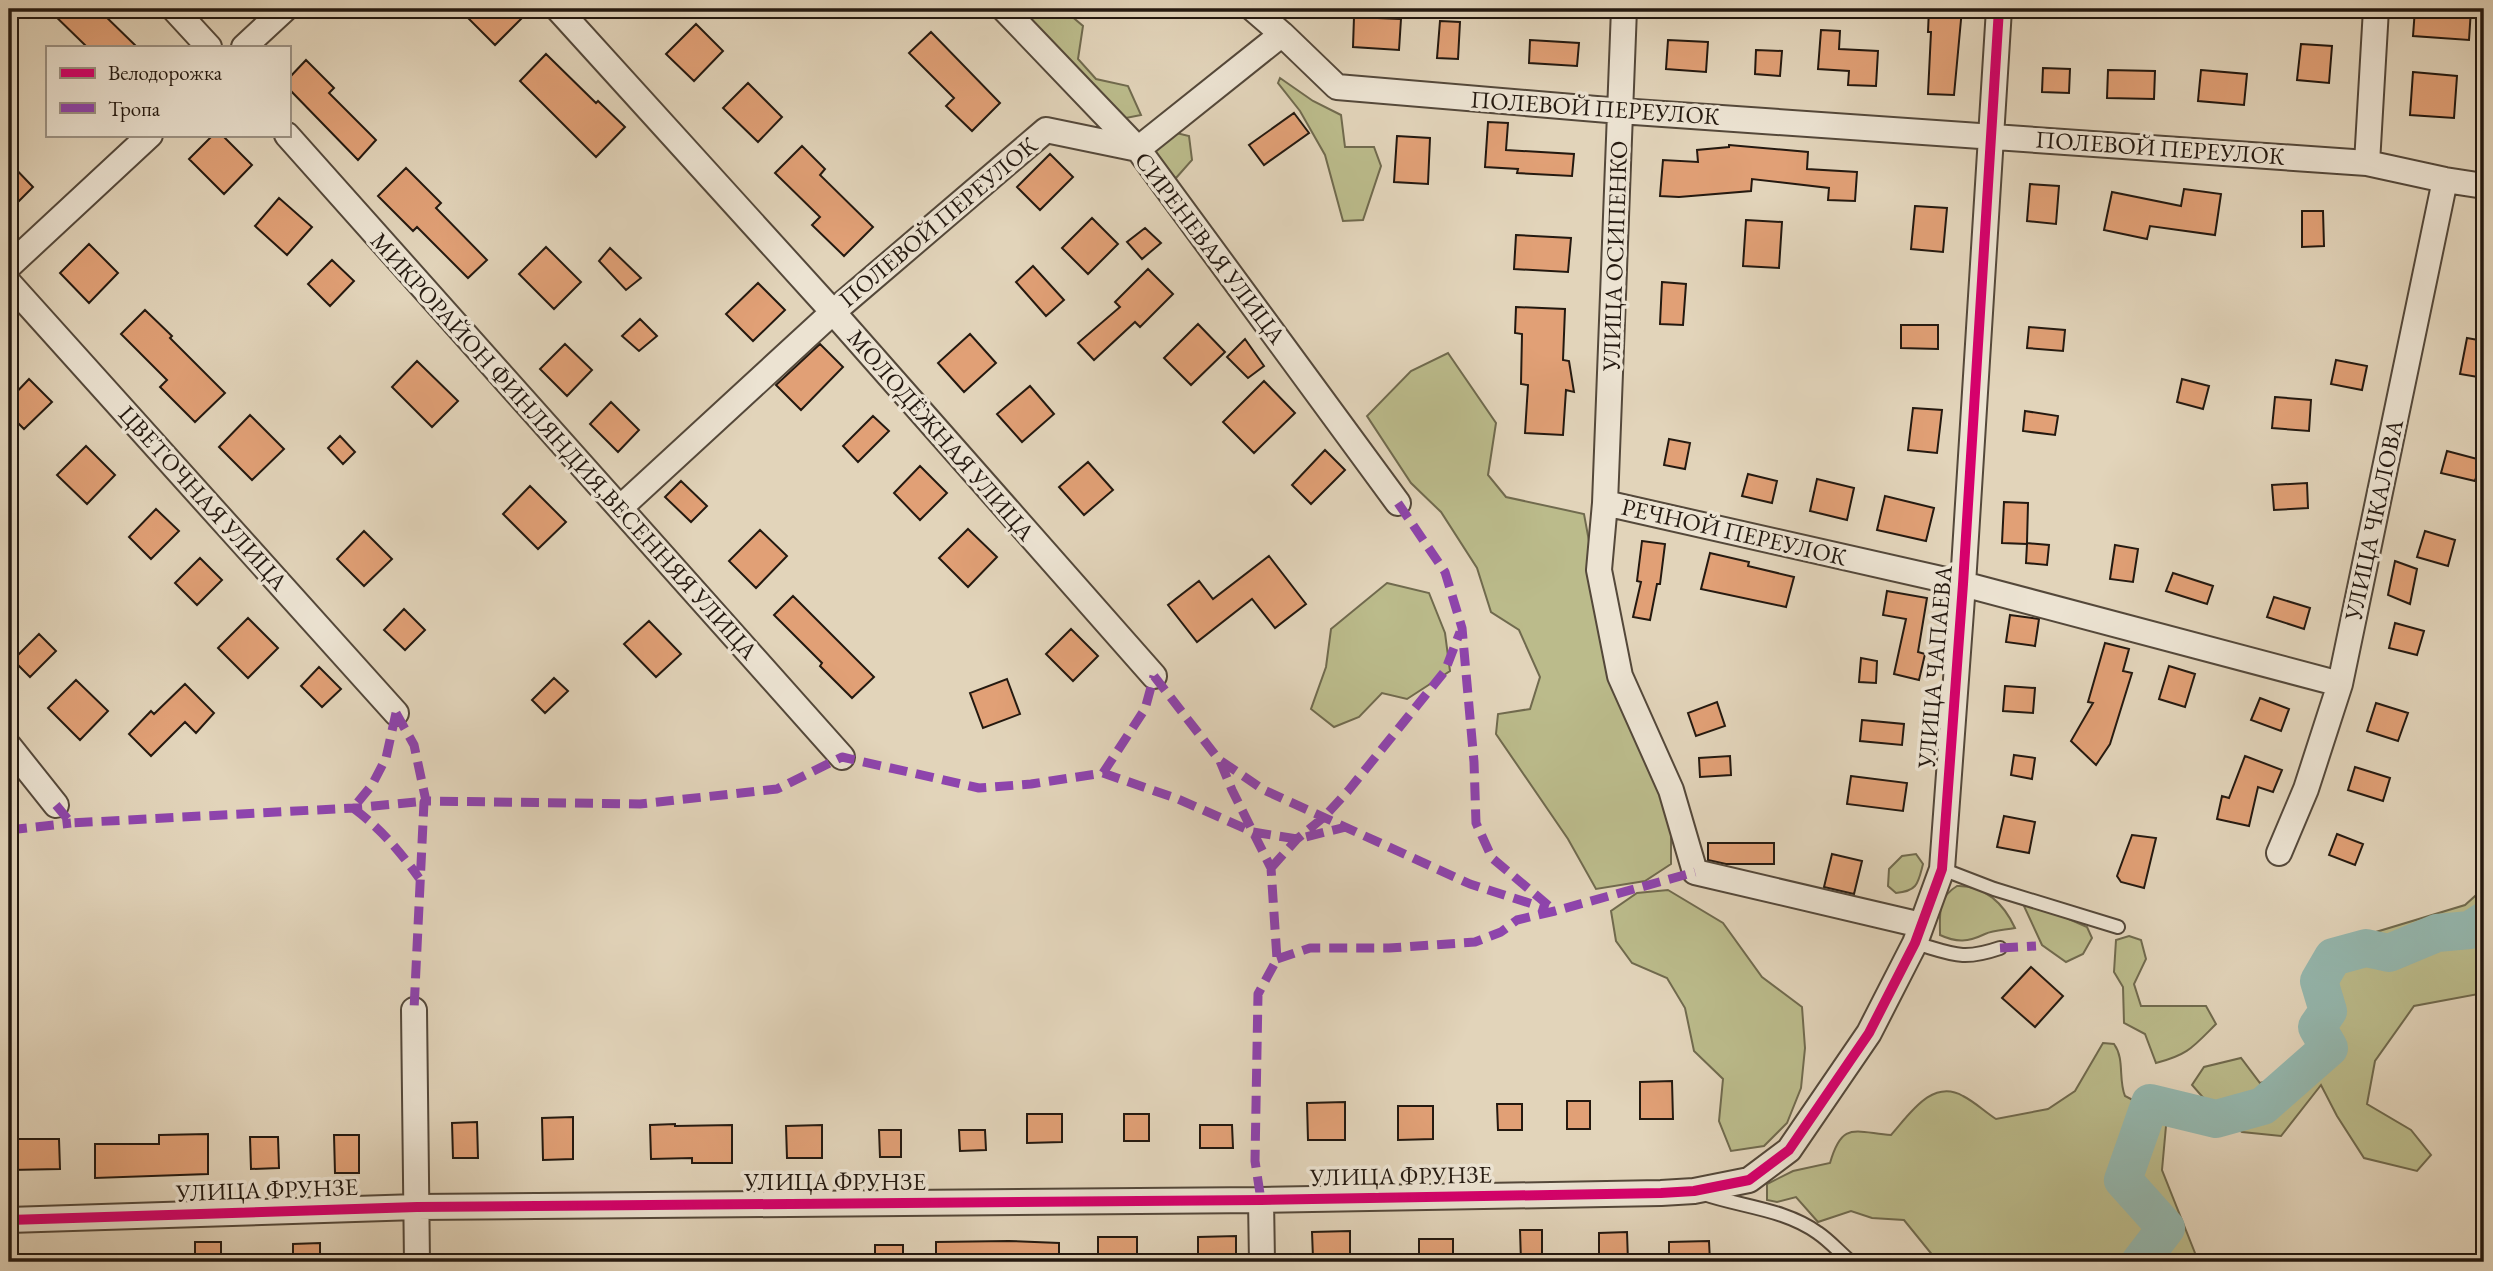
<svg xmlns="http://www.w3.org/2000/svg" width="2493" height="1271" font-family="'EB Garamond',serif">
  <rect width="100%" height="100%" fill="#e2d4ba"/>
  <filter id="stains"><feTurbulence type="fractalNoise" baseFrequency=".00286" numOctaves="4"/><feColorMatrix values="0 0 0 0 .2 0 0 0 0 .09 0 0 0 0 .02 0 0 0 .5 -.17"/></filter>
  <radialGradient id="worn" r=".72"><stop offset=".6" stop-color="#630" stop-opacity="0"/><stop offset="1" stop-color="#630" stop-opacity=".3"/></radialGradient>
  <path fill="#bbbb8b" stroke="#706a4e" stroke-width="2" d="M1020,9H1063L1083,26L1078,59L1096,79L1128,86L1141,115L1121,119Z
    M1280,78L1313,101L1341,115L1345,147H1374L1381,166L1363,220L1343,221L1325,155L1300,111L1278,83Z
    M1168,131L1189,136L1192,160L1176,178L1163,174L1150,152Z
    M1448,353L1496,423L1488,475L1506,497L1584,514L1602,611L1671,814V864L1645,881L1596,889L1568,839L1496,734L1498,714L1530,709L1540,677L1519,630L1491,612L1477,568L1441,512L1411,483L1367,416L1411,371Z
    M1387,583L1429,593L1445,633L1450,671L1407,699L1382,693L1359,717L1334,727L1311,709L1326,667L1331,629Z
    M1916,854L1923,864C1918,883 1918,891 1896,893L1888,886L1889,869L1902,856Z
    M1957,886C1985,885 2004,904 2015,928C2005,930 1994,930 1985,934C1968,942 1957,943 1940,935C1940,914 1937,898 1957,886Z
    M2484,888V993L2414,1006L2375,1061L2367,1104L2411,1130L2431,1155L2417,1171L2364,1158L2337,1116L2321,1085L2281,1136L2242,1132L2214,1110L2192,1085L2204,1067L2241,1058L2260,1083L2293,1074L2318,1049L2307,968L2356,938L2465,905Z
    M1668,890L1723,923L1762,977L1802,1007L1805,1048L1801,1088L1787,1123L1764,1146L1731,1151L1719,1121L1723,1079L1694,1051L1685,1008L1667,978L1632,963L1616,941L1611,911L1637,893Z
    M2023,904L2046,909L2087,927L2092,938L2083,954L2066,962L2042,945Z
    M2129,936L2141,940L2146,959L2134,984L2141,1006H2206L2216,1024C2193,1047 2188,1055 2156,1063L2145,1034L2124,1023L2123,987L2114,972L2116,940Z
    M2103,1043L2114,1044C2125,1059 2118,1079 2125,1096L2162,1115L2166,1126L2162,1170L2195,1253L2193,1262H1938L1904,1220L1872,1218L1851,1211L1818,1222L1796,1197L1777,1202L1767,1200V1184L1793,1171L1830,1163C1842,1121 1854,1132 1891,1135C1909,1115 1932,1078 1963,1096C1975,1102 1985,1112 1996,1119L2048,1109L2075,1091Z"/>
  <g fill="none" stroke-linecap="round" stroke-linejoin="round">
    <path stroke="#95b8af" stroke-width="38" d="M2140,1262L2166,1228L2123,1180L2150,1103L2216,1119L2263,1106L2329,1048L2317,1027L2328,1011L2319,981L2333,957L2366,948L2389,953L2437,933L2470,930L2484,921"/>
  </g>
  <path fill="#e1a076" stroke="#241910" stroke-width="2" d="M48,9H98L137,47H87Z
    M476,9H511L521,19L495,45L468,18Z
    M1929,9H1962L1954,95L1928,94L1931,32H1928Z
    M2415,9H2471L2469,40L2413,36Z
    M1354,17L1401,19L1399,50L1353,47Z
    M1440,21L1460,22L1458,59L1437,58Z
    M696,24L723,51L694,81L666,54Z
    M1821,30L1840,31L1839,49L1878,51L1876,86L1848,85L1849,71L1818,69Z
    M931,32L1000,103L972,131L946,106L954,98L909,53Z
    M1530,40L1579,43L1577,66L1529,63Z
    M1668,40L1708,42L1706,72L1666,69Z
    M2301,44L2332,46L2329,83L2297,80Z
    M1756,50L1782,51L1780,76L1755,74Z
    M546,54L596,103L598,101L625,127L596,157L520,81Z
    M306,60L334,88L329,93L376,140L358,160L289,89V78Z
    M2043,68L2070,69L2069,93L2042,92Z
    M2108,70L2155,71L2154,99L2107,98Z
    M2201,70L2247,74L2244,105L2198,101Z
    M2413,72L2457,76L2454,118L2410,115Z
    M748,83L782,117L758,142L723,108Z
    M1294,113L1309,133L1264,165L1249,145Z
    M1488,122L1508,123L1506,150L1574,154L1572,176L1517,173L1518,169L1485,167Z
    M213,135H222L252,165L224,194L189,159Z
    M1397,136L1430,138L1428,184L1394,182Z
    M1729,145L1808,152L1807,169L1857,172L1855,201L1828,200L1829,188L1752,179L1751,191L1679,197L1660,196L1663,160L1698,162L1697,150L1729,147Z
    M802,146L825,169L820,175L873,227L844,256L812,225L820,217L775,173Z
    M1050,154L1073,177L1040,210L1017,187Z
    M9,162L33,187L9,211Z
    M406,168L441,203L436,208L487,260L468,278L417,227L413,231L378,196Z
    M2030,184L2059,186L2056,224L2027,221Z
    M2184,189L2221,194L2215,235L2150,226L2147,239L2104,230L2112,192L2181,206Z
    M279,198L312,227L287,255L255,226Z
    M1915,206L1947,208L1943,252L1911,249Z
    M2302,211H2323L2324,246L2302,247Z
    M1092,218L1118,244L1088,274L1062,248Z
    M1746,220L1782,222L1779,268L1743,266Z
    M1145,228L1161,243L1142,259L1127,242Z
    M1516,235L1571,238L1568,272L1514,269Z
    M89,244L118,273L89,303L60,273Z
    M546,247L581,282L554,309L519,274Z
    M610,248L641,278L626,290L599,261Z
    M332,260L354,281L330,306L308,284Z
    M1033,266L1064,300L1046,316L1016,282Z
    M1148,269L1173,294L1140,327L1135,322L1094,360L1078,343L1120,307L1115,302Z
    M1662,282L1686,284L1683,325L1660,324Z
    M758,283L785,310L753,341L726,314Z
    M1516,307L1565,309L1563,360L1569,361L1574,392L1566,390L1563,435L1525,433L1528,385L1521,384L1522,334L1515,333Z
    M145,310L172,336L170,338L225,393L195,422L160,387L167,380L121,334Z
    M640,319L657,336L639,351L622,336Z
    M1198,324L1225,352L1191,385L1164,358Z
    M1901,325H1938V349L1901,348Z
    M2029,327L2065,330L2063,351L2027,348Z
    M970,334L996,363L964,392L938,363Z
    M2467,338L2484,341V378L2460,374Z
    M1245,339L1264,366L1248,378L1227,357Z
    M565,344L592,370L567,396L540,369Z
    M820,344L843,367L801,410L776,385Z
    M2336,360L2367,366L2362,390L2331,384Z
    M417,361L458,401L432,427L392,387Z
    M29,379L52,402L24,429L9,414V400Z
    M2182,379L2209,386L2203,409L2177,402Z
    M1264,381L1295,413L1254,453L1223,422Z
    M1030,386L1054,414L1022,442L997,414Z
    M2275,397L2311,400L2309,431L2272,428Z
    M611,402L639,430L618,452L590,424Z
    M1913,408L1942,410L1937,453L1908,450Z
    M2025,411L2058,416L2055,435L2023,431Z
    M250,415L284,449L252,480L219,447Z
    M873,416L889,431L858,462L843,446Z
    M340,436L355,452L343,464L328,448Z
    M1669,439L1690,443L1685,469L1664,465Z
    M86,446L115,475L87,504L57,475Z
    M1325,450L1345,470L1311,504L1292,485Z
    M2447,451L2481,460L2475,481L2441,473Z
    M1088,462L1113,490L1084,515L1059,487Z
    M920,466L947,493L920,520L894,493Z
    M1748,474L1777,481L1772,503L1742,496Z
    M1817,479L1854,488L1847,520L1810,511Z
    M681,481L707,506L691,522L665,497Z
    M2307,483L2308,508L2274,510L2272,485Z
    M530,486L566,522L538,549L503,514Z
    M1885,496L1934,508L1926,541L1877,530Z
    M2004,502L2028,503L2027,543L2049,545L2047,565L2026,563L2027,544L2002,543Z
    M156,509L179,531L151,559L129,537Z
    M968,529L997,557L968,587L939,558Z
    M760,530L787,556L756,588L729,561Z
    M364,531L392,559L364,586L337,559Z
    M2425,531L2455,540L2448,566L2417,557Z
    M1642,541L1665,544L1660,584H1657L1650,620L1633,617L1641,582L1637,581Z
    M2115,545L2138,549L2133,582L2110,579Z
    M1710,553L1749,562L1748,566L1794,577L1786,607L1701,589Z
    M1269,556L1306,604L1275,628L1252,599L1197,642L1168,605L1199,581L1213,599Z
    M200,558L222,580L197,605L175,583Z
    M2395,561L2417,569L2410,604L2388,595Z
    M2173,573L2213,586L2207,604L2166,591Z
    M1887,591L1927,598L1918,652L1925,654L1919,680L1894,674L1906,619L1883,615Z
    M793,596L874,677L852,698L820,666L822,663L774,615Z
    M2274,597L2310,608L2304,629L2267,617Z
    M404,609L425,630L405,650L384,630Z
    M2010,615L2039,619L2035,646L2006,642Z
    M248,618L278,648L248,678L218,648Z
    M649,621L681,654L656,677L624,644Z
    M2395,623L2424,631L2417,655L2389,648Z
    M1071,629L1098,656L1073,681L1046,654Z
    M39,634L56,651L30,677L13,660Z
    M2105,643L2129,649L2123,671L2132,673L2110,744L2096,765L2071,741L2093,703L2088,702Z
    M1861,658L1877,661L1876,683L1859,682Z
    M2169,666L2195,674L2185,707L2159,699Z
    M319,667L341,689L322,707L301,686Z
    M554,678L568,691L545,713L532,700Z
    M1007,679L1020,714L983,728L970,693Z
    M76,680L108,711L80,740L48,708Z
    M185,684L214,713L196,733L185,722L151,756L129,734L151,711L154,714Z
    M2005,686L2035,688L2033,713L2003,711Z
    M2260,698L2289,709L2281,731L2251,720Z
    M1717,702L1725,726L1696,736L1688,713Z
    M2376,703L2408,713L2398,741L2367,731Z
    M1862,720L1904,724L1902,745L1860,741Z
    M2014,755L2035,758L2032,779L2011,775Z
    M1730,756L1731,775L1700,777L1699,758Z
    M2245,756L2282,770L2273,792L2258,787L2249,826L2217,819L2222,796L2229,798Z
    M2355,767L2390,778L2383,801L2348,790Z
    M1851,776L1907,783L1903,811L1847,804Z
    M2004,816L2035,822L2029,853L1997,847Z
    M2337,834L2363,844L2355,865L2329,855Z
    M2132,835L2156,838L2144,888L2121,882L2117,876Z
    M1708,843H1774V864H1726L1708,860Z
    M1832,854L1862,861L1854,894L1824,887Z
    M2031,967L2063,996L2035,1027L2002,998Z
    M1672,1081L1673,1119H1640V1082Z
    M1567,1101H1590V1129H1567Z
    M1345,1102V1140H1308L1307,1103Z
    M1497,1104H1522V1130H1498Z
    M1398,1106H1433V1139L1398,1140Z
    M1027,1114H1062V1142L1027,1143Z
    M1124,1114H1149V1141H1124Z
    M573,1117V1159L543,1160L542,1118Z
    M477,1122L478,1158H453L452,1123Z
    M675,1124V1126L732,1125V1163H692V1158L651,1159L650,1125Z
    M822,1125V1158H787L786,1126Z
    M1200,1125H1232L1233,1148H1200Z
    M879,1130H901V1157H880Z
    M959,1130H985L986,1150L960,1151Z
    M208,1134V1174L95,1178V1144H159V1135Z
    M334,1135H359V1173H335Z
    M250,1137H278L279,1168L251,1169Z
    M10,1139H59L60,1169L10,1170Z
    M1520,1230H1542V1262H1521Z
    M1350,1231V1257L1313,1258L1312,1232Z
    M1627,1232L1628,1262H1599V1233Z
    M1236,1236V1262H1198V1237Z
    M1098,1237H1137V1262H1098Z
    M1419,1239H1453V1262H1419Z
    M1009,1241L1059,1243V1262H936V1242Z
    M1709,1241L1710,1262H1669V1242Z
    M195,1242H221V1262H195Z
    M320,1243V1262H293V1244Z
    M875,1245H903V1262H875Z"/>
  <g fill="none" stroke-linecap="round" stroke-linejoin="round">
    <g stroke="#54483a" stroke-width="16">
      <path id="service" d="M1942,869L1994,889L2118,927
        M1915,943C1953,954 1962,961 2000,948
        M1704,1194C1742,1207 1785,1209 1818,1233C1830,1241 1840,1253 1851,1262"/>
    </g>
    <g stroke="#54483a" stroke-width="28">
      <path id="minor" d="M174,9L209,47
        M558,9L833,312L1154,676
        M1004,9L1138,149L1398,503
        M1253,9L1282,34
        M1624,9L1605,503L1599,570L1620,676L1671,790L1695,872L1921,925
        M244,47L285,9
        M287,135L842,757
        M2367,163L2376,9
        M9,266L150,135
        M9,283L396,713
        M1605,503L1963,584L2340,684
        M620,508L833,312L1046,130L1138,149L1282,34L1337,87L1620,111L2367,163L2445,180L2484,186
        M9,746L56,805
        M2279,853L2306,789L2340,684L2445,180
        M414,1010L417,1262
        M1261,1200L1262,1262
        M9,1220L417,1207L1261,1200L1661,1193L1694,1191L1749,1180L1789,1150L1869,1033L1915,943L1942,869L1963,584L1999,9"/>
    </g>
    <use href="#service" stroke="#ece3d2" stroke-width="12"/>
    <use href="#minor" stroke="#ece3d2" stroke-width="24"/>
    <path stroke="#8e44ad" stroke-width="9" stroke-dasharray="18 9" stroke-linecap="butt" d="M1398,503L1445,572L1462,628L1474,762L1476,823L1492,858L1555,911
      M1154,676L1220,761L1232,790L1271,868L1277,959L1258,994L1255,1161L1261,1200
      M396,713L414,745L426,801L640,804L777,789L842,757L979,788L1031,784L1103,773L1178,799L1253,832L1297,839L1346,827
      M396,713L386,758L372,785L353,808C380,828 399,850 419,878
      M1221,761L1264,790L1470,884L1548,909
      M1103,773L1145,709L1154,676
      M56,805L71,823L353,808L426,801L424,802L414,1010
      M9,830L71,823
      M1271,868L1297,839L1324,817L1348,791L1445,671L1460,632
      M2000,948L2036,946
      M1277,959L1310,948H1389L1475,942L1501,932L1517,920L1555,911L1695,872"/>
    <g stroke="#ece3d2" stroke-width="15">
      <path id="cycleway" d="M9,1220L417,1207L1261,1200L1661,1193L1694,1191L1749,1180L1789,1150L1869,1033L1915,943L1942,869L1963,584L1999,9"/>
    </g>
    <use href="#cycleway" stroke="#d6006c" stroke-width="10"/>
  </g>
  <g text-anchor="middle" stroke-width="7" stroke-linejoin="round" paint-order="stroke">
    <g font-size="24" fill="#241910" stroke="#ece3d2">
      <text transform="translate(1595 108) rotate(4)" y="8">ПОЛЕВОЙ ПЕРЕУЛОК</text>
      <text transform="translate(2160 148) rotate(4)" y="8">ПОЛЕВОЙ ПЕРЕУЛОК</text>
      <text transform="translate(938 222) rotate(-40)" y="8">ПОЛЕВОЙ ПЕРЕУЛОК</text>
      <text transform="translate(1210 248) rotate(53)" y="8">СИРЕНЕВАЯ УЛИЦА</text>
      <text transform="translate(1615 256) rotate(-88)" y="8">УЛИЦА ОСИПЕНКО</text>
      <text transform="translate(941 435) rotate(49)" y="8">МОЛОДЁЖНАЯ УЛИЦА</text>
      <text transform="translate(564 446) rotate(48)" y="8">МИКРОРАЙОН ФИНЛЯНДИЯ,ВЕСЕННЯЯ УЛИЦА</text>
      <text transform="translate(203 498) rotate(48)" y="8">ЦВЕТОЧНАЯ УЛИЦА</text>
      <text transform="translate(2374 520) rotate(-78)" y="8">УЛИЦА ЧКАЛОВА</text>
      <text transform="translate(1734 532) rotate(13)" y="8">РЕЧНОЙ ПЕРЕУЛОК</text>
      <text transform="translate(1935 667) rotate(-85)" y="8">УЛИЦА ЧАПАЕВА</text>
      <text transform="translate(1401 1176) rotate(-1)" y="8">УЛИЦА ФРУНЗЕ</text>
      <text x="835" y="1190">УЛИЦА ФРУНЗЕ</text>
      <text transform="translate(267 1190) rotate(-2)" y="8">УЛИЦА ФРУНЗЕ</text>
    </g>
  </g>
  <rect width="2493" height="1271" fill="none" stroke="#e2d4ba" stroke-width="35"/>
  <rect x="10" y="10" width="2472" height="1250" fill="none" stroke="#241910" stroke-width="3.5"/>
  <rect x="18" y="18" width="2458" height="1236" fill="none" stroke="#241910" stroke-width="2"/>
  <rect x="46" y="46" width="245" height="91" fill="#ece3d2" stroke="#9c9284" stroke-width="2"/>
  <rect x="60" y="68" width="35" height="10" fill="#d6006c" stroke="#9c9284" stroke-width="2"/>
  <text x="108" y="80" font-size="21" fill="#241910">Велодорожка</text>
  <rect x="60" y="103" width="35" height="10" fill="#8e44ad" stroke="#9c9284" stroke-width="2"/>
  <text x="108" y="116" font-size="21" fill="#241910">Тропа</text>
  <rect width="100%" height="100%" filter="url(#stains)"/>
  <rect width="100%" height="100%" fill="url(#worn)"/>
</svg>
